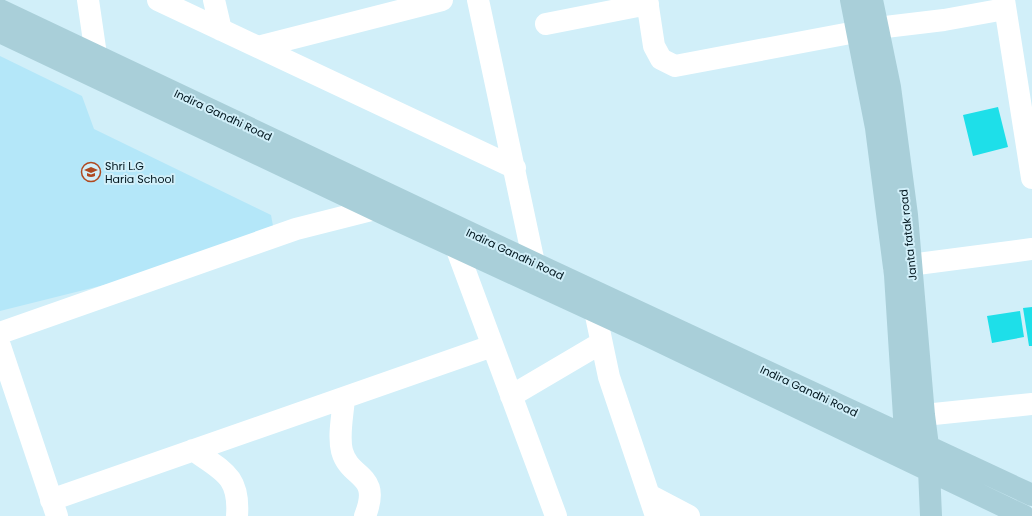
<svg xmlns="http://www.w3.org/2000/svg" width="1032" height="516" font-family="Poppins,sans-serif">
  <rect width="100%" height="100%" fill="#d1eff9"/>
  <path fill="#b4e7f9" d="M0,56L82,96L94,129L271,215L276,242L0,311Z"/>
  <path fill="#1edfe9" d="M998,107L1008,147L973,156L963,115Z
    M1032,307V346H1029L1023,308Z
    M1020,311L1024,337L992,343L987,316Z"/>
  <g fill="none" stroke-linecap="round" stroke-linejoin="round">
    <path stroke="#fff" stroke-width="22" d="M88,0L96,55
      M158,0L515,168
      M214,0L221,30
      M478,0L534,263
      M647,0L654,46L661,59L675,66L877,28L944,20L1005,9
      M1004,0L1032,178
      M546,24L648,4
      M258,47L442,0
      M456,247L556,516
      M894,267L1032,249
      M595,311L609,377L656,516
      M0,333L296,229L375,209
      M0,346L57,516
      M511,396L601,343
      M344,398C343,414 338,435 342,451C350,480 382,473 365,516
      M924,415L1032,404
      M193,450C223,471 240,476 237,516
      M649,495L689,516
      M51,500L492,346"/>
    <path stroke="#a9cfd9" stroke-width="22" d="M851,0L876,128L895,275L906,448
      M872,0L890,87L907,215L924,415L928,446L931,516
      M0,10L534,263L1032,495
      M0,32L401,222L646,335L1024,516"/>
  </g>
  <defs>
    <g id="school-ring" transform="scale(1)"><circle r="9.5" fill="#d1eff9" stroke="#af4920" stroke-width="1.5"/><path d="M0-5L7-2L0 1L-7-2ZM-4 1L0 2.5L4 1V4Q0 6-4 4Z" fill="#af4920"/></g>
  </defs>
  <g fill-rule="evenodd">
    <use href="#school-ring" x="91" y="172"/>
  </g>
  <g text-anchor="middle" stroke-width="4" stroke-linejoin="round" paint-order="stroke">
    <g font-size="11" fill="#00151d" stroke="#d1eff9">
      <text transform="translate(223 115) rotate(25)" y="4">Indira Gandhi Road</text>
      <text transform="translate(908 235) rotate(-96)" y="4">Janta fatak road</text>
      <text transform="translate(515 254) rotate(25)" y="4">Indira Gandhi Road</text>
      <text transform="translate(809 391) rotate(25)" y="4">Indira Gandhi Road</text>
    </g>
    <g font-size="11" fill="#00151d" stroke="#d1eff9" text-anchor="start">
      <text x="105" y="170">Shri L.G<tspan x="105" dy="13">Haria School</tspan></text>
    </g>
  </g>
</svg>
